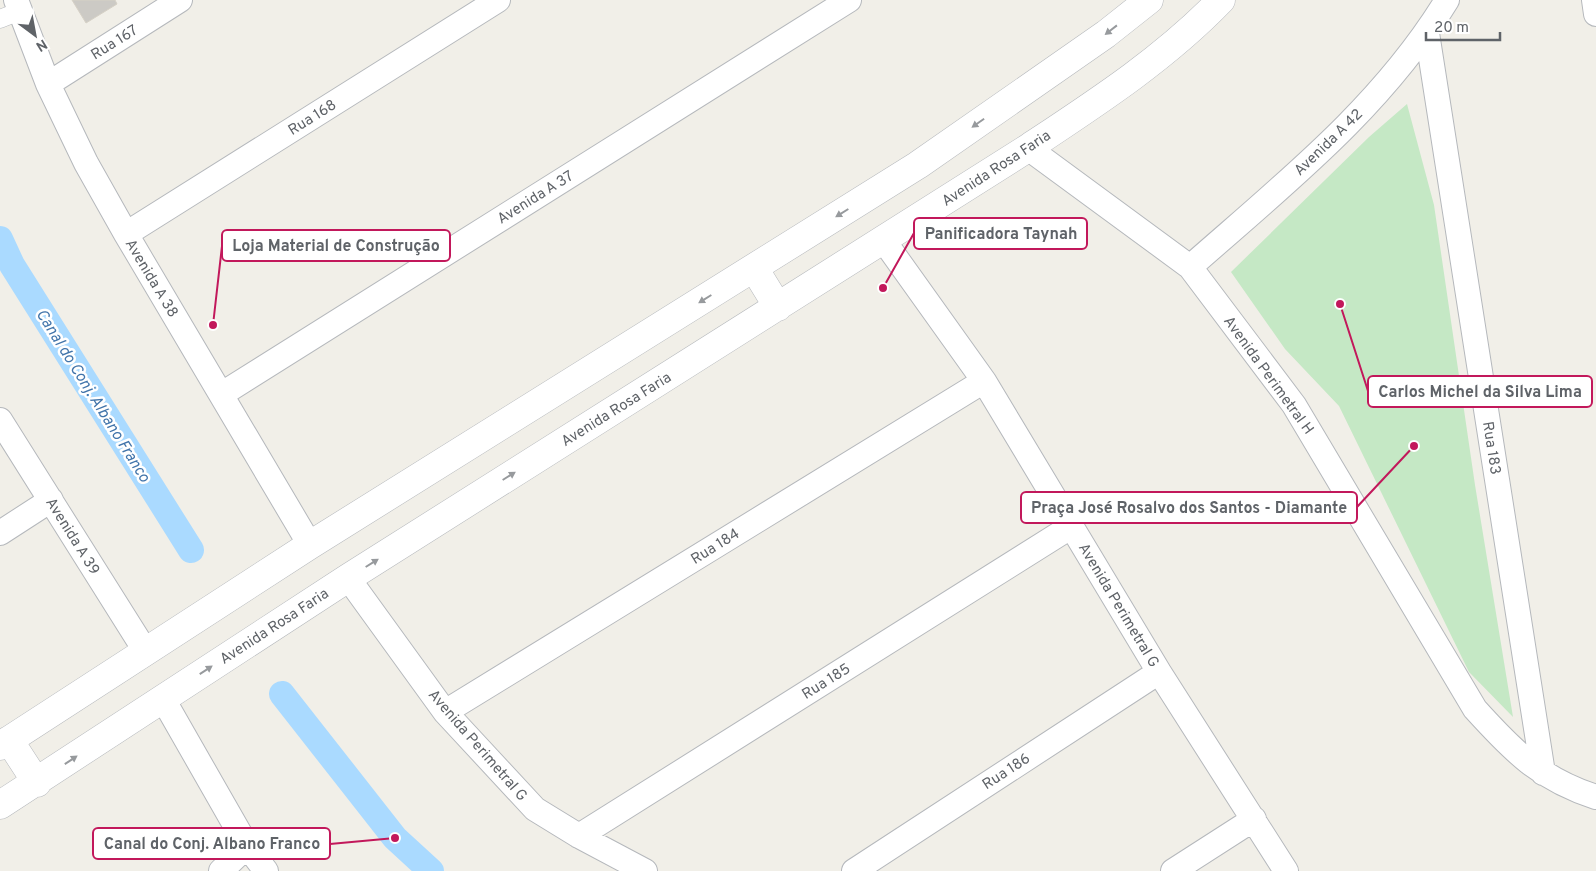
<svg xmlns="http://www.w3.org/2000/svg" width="1596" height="871" font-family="Overpass,sans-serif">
  <rect width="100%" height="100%" fill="#f1efe8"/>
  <path fill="#c5e8c5" d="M1407,104L1434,205L1475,485L1513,717L1469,672L1339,406L1285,349L1231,272L1369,137Z"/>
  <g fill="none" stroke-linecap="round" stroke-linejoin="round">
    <path stroke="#aadaff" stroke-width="26" d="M0,239L12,265L191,550
      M282,694L395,838L431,871"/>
  </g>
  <path fill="#cccac5" stroke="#d6d1c6" d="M72,0H115L117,4L86,23Z"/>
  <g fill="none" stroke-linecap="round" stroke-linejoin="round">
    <g stroke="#b5b8bc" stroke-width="19">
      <path id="pedestrian" d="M0,19L20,11"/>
    </g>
    <g stroke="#b5b8bc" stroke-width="26">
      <path id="minor" d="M16,0L48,84L86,163L126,234L310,545
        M1594,0L1596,14
        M1427,33L1543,773
        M48,84L180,0
        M1028,148L1190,267L1294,405L1475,709C1513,751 1540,779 1596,797
        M126,234L498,0
        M884,241L984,381L1159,672L1286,871
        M1190,267C1283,185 1382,107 1447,0
        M222,394L849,0
        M0,420L146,652
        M0,533L51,500
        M348,578L445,712L535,809L579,836L645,871
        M163,699L247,846L266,871
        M445,712L984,381
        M579,836L1072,526
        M221,871L247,846
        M854,871L1159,672
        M1173,871L1254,819"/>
    </g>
    <g stroke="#b5b8bc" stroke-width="29">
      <path id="tertiary" d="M754,268L778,307
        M9,740L37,783
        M0,746L310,545L918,165L1106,34L1149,0
        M0,805L348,578L1028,148C1096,103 1164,59 1221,0"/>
    </g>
    <use href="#pedestrian" stroke="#fff" stroke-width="18"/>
    <use href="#minor" stroke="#fff" stroke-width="24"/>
    <use href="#tertiary" stroke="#fff" stroke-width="28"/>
  </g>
  <defs><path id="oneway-solid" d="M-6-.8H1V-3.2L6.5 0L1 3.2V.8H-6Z" transform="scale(1.25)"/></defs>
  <g fill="#979a9d">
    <use href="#oneway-solid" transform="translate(1111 30) rotate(142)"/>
    <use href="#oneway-solid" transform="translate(978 123) rotate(145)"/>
    <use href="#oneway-solid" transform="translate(842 213) rotate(148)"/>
    <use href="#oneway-solid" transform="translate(705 299) rotate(148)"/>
    <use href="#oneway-solid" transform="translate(509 476) rotate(-32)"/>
    <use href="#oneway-solid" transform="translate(372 563) rotate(-32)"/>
    <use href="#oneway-solid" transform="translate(206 670) rotate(-33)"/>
    <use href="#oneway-solid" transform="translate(71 760) rotate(-34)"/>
  </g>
  <g text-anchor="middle" stroke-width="5" stroke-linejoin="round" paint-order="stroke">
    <g font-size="15" fill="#5f6368" stroke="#fff">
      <text transform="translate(114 42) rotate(-32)" y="5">Rua 167</text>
      <text transform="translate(312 117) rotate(-32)" y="5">Rua 168</text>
      <text transform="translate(1328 142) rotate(-44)" y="5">Avenida A 42</text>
      <text transform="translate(996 168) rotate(-33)" y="5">Avenida Rosa Faria</text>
      <text transform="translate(535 197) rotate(-32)" y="5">Avenida A 37</text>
      <text transform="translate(152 278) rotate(59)" y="5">Avenida A 38</text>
      <text transform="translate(1269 375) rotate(54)" y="5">Avenida Perimetral H</text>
      <text transform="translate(616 409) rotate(-32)" y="5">Avenida Rosa Faria</text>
      <text transform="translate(1492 448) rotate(81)" y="5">Rua 183</text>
      <text transform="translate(73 536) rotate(58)" y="5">Avenida A 39</text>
      <text transform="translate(715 546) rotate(-32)" y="5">Rua 184</text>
      <text transform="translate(1119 605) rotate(59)" y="5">Avenida Perimetral G</text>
      <text transform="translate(274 626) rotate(-33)" y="5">Avenida Rosa Faria</text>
      <text transform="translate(826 681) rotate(-32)" y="5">Rua 185</text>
      <text transform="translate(478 745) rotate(49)" y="5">Avenida Perimetral G</text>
      <text transform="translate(1006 771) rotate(-33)" y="5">Rua 186</text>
    </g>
    <g font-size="16" font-style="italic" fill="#4174aa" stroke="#fff">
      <text transform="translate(94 395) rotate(58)" y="6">Canal do Conj. Albano Franco</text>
    </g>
  </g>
  <path fill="none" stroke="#c2185b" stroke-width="2" d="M883 288L914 233M213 325L222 246M1340 304L1368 391M1414 446L1357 507M395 838L330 844"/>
  <g fill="#c2185b" stroke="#fff" stroke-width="2">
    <circle cx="883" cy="288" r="5"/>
    <circle cx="213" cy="325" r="5"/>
    <circle cx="1340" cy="304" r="5"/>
    <circle cx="1414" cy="446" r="5"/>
    <circle cx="395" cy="838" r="5"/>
  </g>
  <g fill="#fff" stroke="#c2185b" stroke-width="2">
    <rect x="914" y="218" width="173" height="31" rx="5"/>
    <rect x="222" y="230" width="228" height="31" rx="5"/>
    <rect x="1368" y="376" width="224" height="31" rx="5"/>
    <rect x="1021" y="492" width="336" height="31" rx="5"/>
    <rect x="93" y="828" width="237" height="31" rx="5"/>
  </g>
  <g font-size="16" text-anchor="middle" font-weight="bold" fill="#5f6368">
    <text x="1001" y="239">Panificadora Taynah</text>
    <text x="336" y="251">Loja Material de Construção</text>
    <text x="1480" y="397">Carlos Michel da Silva Lima</text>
    <text x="1189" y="513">Praça José Rosalvo dos Santos - Diamante</text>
    <text x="212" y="849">Canal do Conj. Albano Franco</text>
  </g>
  <g transform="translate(35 35) rotate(148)" stroke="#ffffff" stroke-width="4" paint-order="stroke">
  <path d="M0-4L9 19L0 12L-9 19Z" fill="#5f6368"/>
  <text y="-8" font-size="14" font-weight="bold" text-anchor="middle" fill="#5f6368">N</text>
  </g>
  <path d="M1426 32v8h74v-8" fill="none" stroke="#5f6368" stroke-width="2.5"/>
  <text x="1434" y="32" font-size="15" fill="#5f6368" stroke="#ffffff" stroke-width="4" paint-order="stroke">20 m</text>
</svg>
